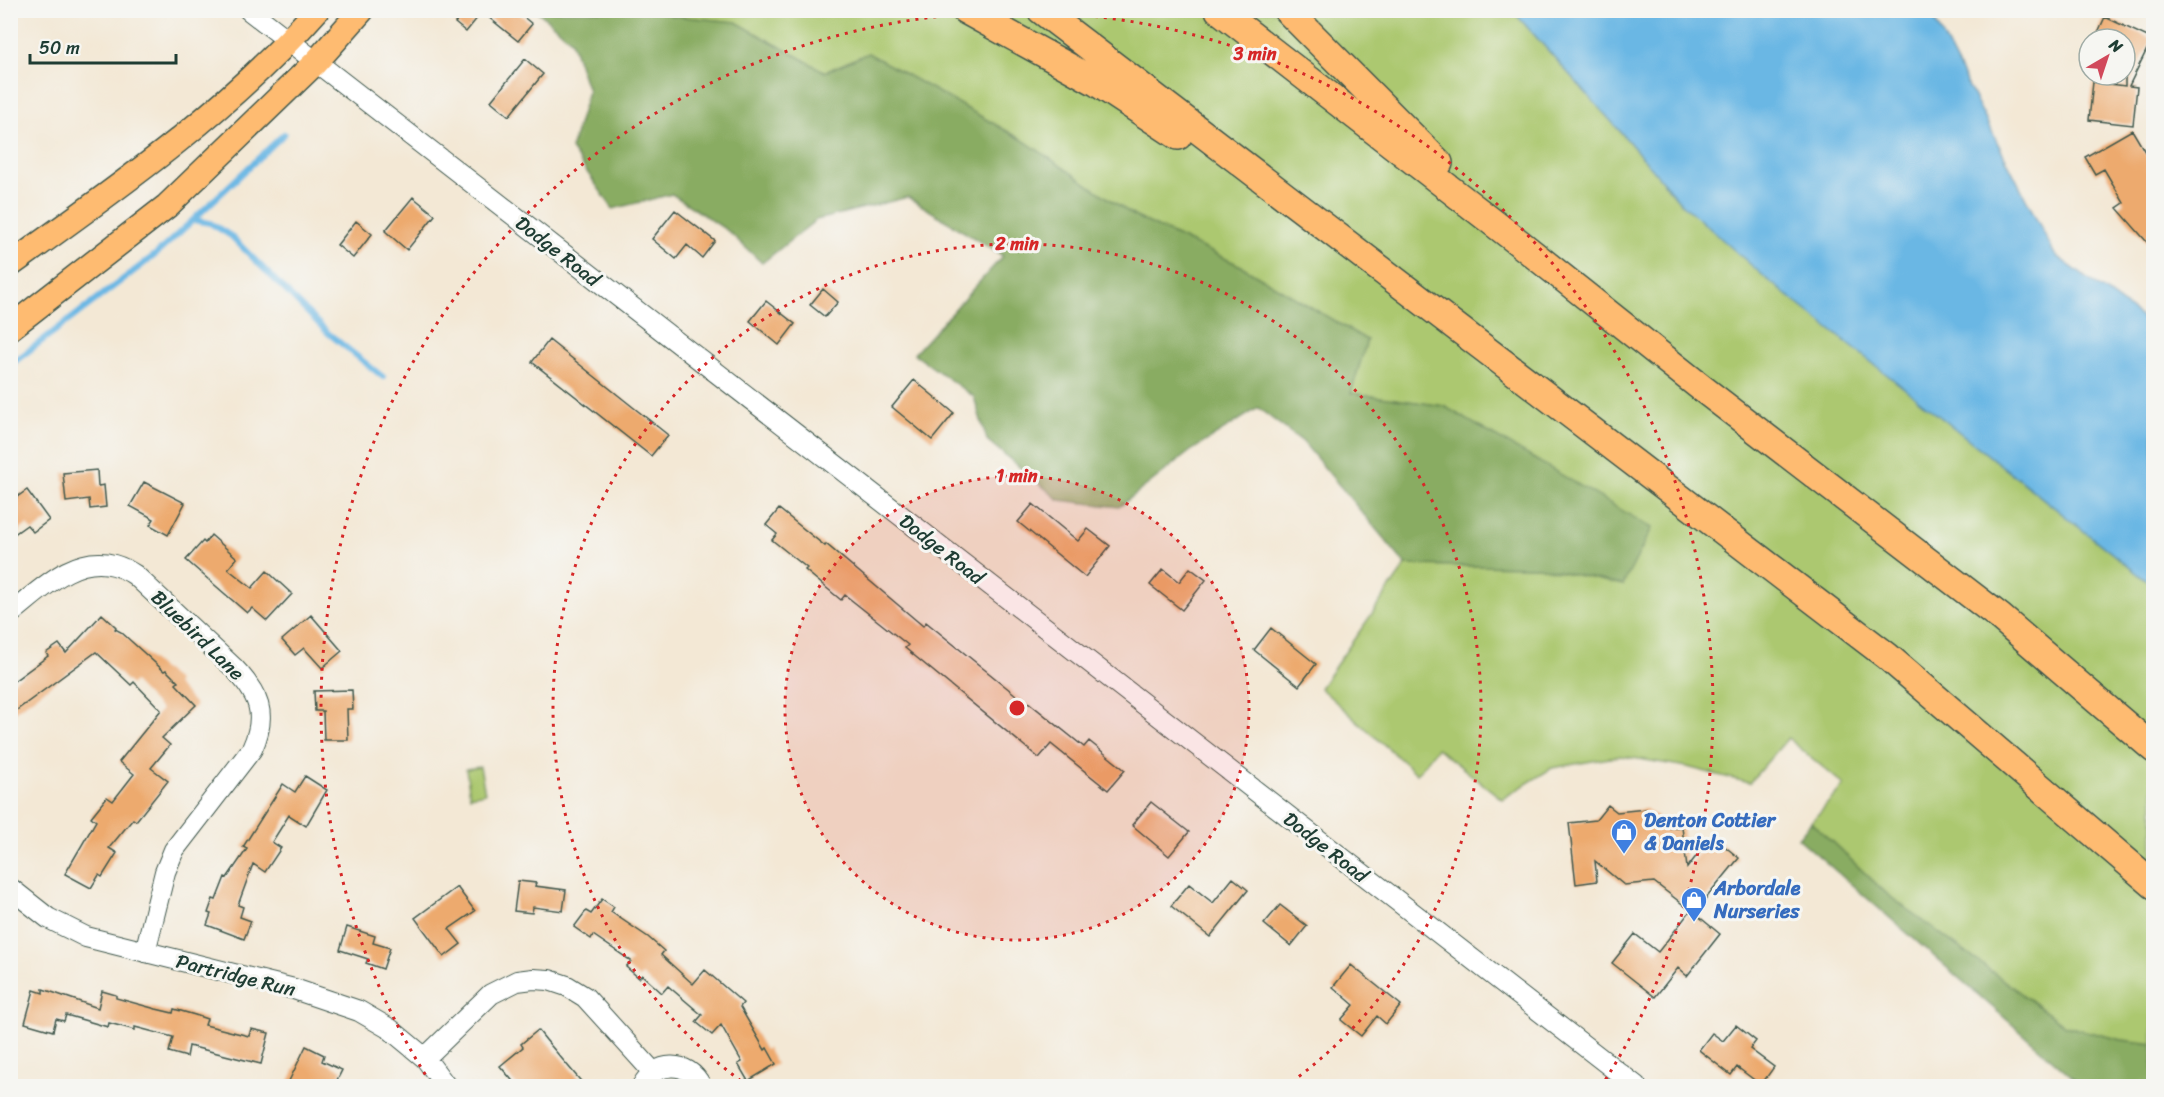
<svg xmlns="http://www.w3.org/2000/svg" width="2164" height="1097" font-family="Sriracha,sans-serif">
  <rect width="100%" height="100%" fill="#f6f6f2"/>
  <filter id="ink" filterUnits="userSpaceOnUse"><feTurbulence type="fractalNoise" baseFrequency=".0167" numOctaves="2"/><feDisplacementMap in="SourceGraphic" scale="12" xChannelSelector="R" yChannelSelector="G"/><feConvolveMatrix kernelMatrix="1 2 1 2 8 2 1 2 1" color-interpolation-filters="sRGB"/></filter>
  <filter id="wash" filterUnits="userSpaceOnUse"><feTurbulence type="fractalNoise" baseFrequency=".008" numOctaves="4" result="noise"/><feDisplacementMap in="SourceGraphic" scale="24" xChannelSelector="R" yChannelSelector="G"/><feGaussianBlur stdDeviation="1.35" result="paint"/><feColorMatrix in="noise" values="0 0 0 0 0 0 0 0 0 0 0 0 0 0 0 0 0 1.4 0 .05"/><feComposite in="paint" operator="in"/></filter>
  <g filter="url(#wash)">
    <rect width="100%" height="100%" fill="#f3e8d5"/>
    <path fill="#acc86f" stroke="#668252" stroke-width="1.5" d="M658,11H1513L1619,130L1680,202L1784,292L2153,586V1044L2122,1040L2065,1026L1888,895L1811,822L1844,785L1788,738L1749,783L1687,767L1621,756L1552,768L1502,799L1437,748L1417,774L1320,688L1406,565L1539,567L1623,585L1444,406L1350,393L1367,340L1241,266L1136,217L1021,139L868,53L825,72L736,22L672,16Z
      M480,767L485,793L470,796L466,769Z"/>
    <path fill="#89ac62" stroke="#54744b" stroke-width="1.5" d="M537,11H658L674,16L736,22L825,72L868,53L1021,139L1136,217L1241,266L1367,340L1351,393L1444,406L1652,528L1623,585L1539,567L1406,565L1303,442L1258,408L1192,450L1119,507L1059,500L987,440L974,397L914,354L1003,256L908,197L816,220L762,263L728,231L672,194L613,209L571,149L588,91L571,40Z
      M1811,822L1888,895L2065,1026L2122,1040L2153,1044V1086H2083L1798,838Z"/>
    <path fill="#6ab7e4" stroke="#447a8c" stroke-width="1.5" d="M1513,11H1930L2055,255L2153,326V586L1768,280L1680,202L1619,130Z"/>
    <g fill="none" stroke-linecap="round" stroke-linejoin="round">
      <path stroke="#6ab7e4" stroke-width="6" d="M193,220L284,134
        M10,365L155,255L193,220L210,223L231,236L328,333L383,377"/>
    </g>
    <g id="blocks">
      <path fill="#edaa6e" d="M465,10H515L532,24L518,41L482,12L466,32L455,23Z
        M2105,17L2152,39L2129,86L2137,87L2133,125L2089,120L2093,82L2125,86V39H2095Z
        M525,59L543,74L509,116L491,101Z
        M2132,130L2154,167V250L2117,208L2124,203L2104,169L2095,174L2085,157Z
        M413,197L435,215L407,250L385,231Z
        M675,210L715,241L702,258L687,245L676,259L652,239Z
        M356,221L372,234L353,258L337,245Z
        M823,289L838,302L825,317L810,305Z
        M766,301L795,324L779,345L750,321Z
        M549,340L668,435L651,456L532,362Z
        M914,380L954,413L932,440L892,407Z
        M97,470L98,486L104,485L106,507L90,509L89,499L66,502L63,473Z
        M144,482L185,503L168,535L150,525L154,519L130,506Z
        M27,490L49,520L33,532L27,525L10,537V502Z
        M1033,504L1078,541L1088,529L1110,546L1085,577L1018,522Z
        M779,509L825,546L826,544L923,626L926,622L1027,704L1028,702L1084,747L1089,741L1125,770L1108,790L1051,744L1039,758L905,648L908,645L845,595L841,600L805,570L807,568L772,540L777,534L766,525Z
        M211,535L237,558L228,569L252,588L267,571L292,594L267,621L252,608L247,613L186,560L203,541L205,543Z
        M1190,568L1206,580L1182,610L1150,585L1163,569L1179,582Z
        M102,614L116,627L115,629L121,632L164,671L166,670L178,682L176,684L196,705L162,738L170,745L151,768L168,781L136,821L133,819L109,848L117,853L102,877L99,875L91,888L65,874L96,821L91,817L107,797L113,801L134,774L119,762L161,710L134,682L131,685L96,652L10,715V684L48,656L46,653L59,644L66,653Z
        M311,615L342,651L322,668L304,648L295,655L282,640Z
        M1271,628L1316,664L1299,686L1254,650Z
        M352,690L353,709H347L348,740H324L323,711H315L314,691Z
        M305,776L327,790L306,826L289,815L272,842L281,848L265,872L253,864L238,905L243,907L240,917L251,921L244,939L207,925L211,914L208,913L213,899L216,900L225,877L227,878L247,849L243,847L283,784L295,792Z
        M1151,802L1189,832L1169,856L1132,825Z
        M1608,805L1617,812L1646,809L1670,828L1682,827L1687,868L1712,836L1739,858L1694,913L1654,882L1624,885L1595,861L1597,881L1576,884L1569,823L1596,820Z
        M1233,878L1248,890L1210,937L1171,906L1189,884L1213,903Z
        M518,881L536,883L535,886L566,890L563,911L533,907L532,913L514,911Z
        M457,887L475,911L449,929L461,944L444,957L415,918Z
        M602,899L614,907L611,912L648,937L664,951L661,955L693,984L705,970L743,1003L740,1007L765,1050L767,1048L776,1064L748,1081L738,1064L742,1062L721,1025L712,1035L696,1022L702,1015L668,986L662,993L642,975L639,978L626,967L631,961L593,935L591,939L574,927L586,911L591,914Z
        M1280,905L1307,926L1291,946L1264,924Z
        M1691,910L1720,934L1687,976L1678,968L1655,997L1612,963L1635,934L1658,952Z
        M347,927L375,936L373,943L390,948L383,969L366,963L368,959L340,950Z
        M1351,965L1401,1005L1386,1024L1377,1016L1361,1036L1341,1020L1354,1005L1333,987Z
        M43,989L98,1008L102,991L116,995V998L156,1009L173,1013L174,1009L195,1015L207,1019L205,1025L249,1036L251,1029L269,1033L261,1064L189,1046L187,1057L169,1052L173,1037L135,1027V1030L109,1023L108,1027L66,1015L64,1021L56,1019L53,1031L25,1023L34,990L43,993Z
        M1736,1025L1756,1041L1750,1049L1774,1067L1761,1085L1737,1067L1731,1075L1699,1050L1712,1033L1723,1041Z
        M538,1030L546,1040L585,1086H517L500,1066L523,1047L521,1044Z
        M306,1046L324,1055L322,1061L342,1070L334,1086H301L289,1081Z"/>
    </g>
  </g>
  <g filter="url(#ink)">
    <use href="#blocks" fill-opacity="0" stroke="#3f574c" stroke-width="1.5"/>
    <g fill="none" stroke-linecap="round" stroke-linejoin="round">
      <g stroke="#3f574c" stroke-width="22">
        <path id="minor" d="M249,10L1636,1086
          M10,614C40,591 73,554 114,565C121,567 129,571 135,575L233,667C259,694 268,714 252,749L174,850L165,872L145,952
          M10,888L48,918L86,937L294,989L359,1011L390,1029L425,1058L446,1086
          M425,1058L491,994L517,981L533,979L549,980L567,986L585,997L653,1072
          M642,1086C655,1061 688,1059 701,1086"/>
      </g>
      <g stroke="#3f574c" stroke-width="27">
        <path id="major" d="M10,265C119,187 228,111 317,10
          M10,328L167,206L316,62L362,10"/>
      </g>
      <g stroke="#3f574c" stroke-width="30">
        <path id="highway" d="M965,10L1096,82L1178,136
          M1041,10L1887,656L2154,885
          M1219,10L1513,238L1703,389L2000,617L2154,749
          M1287,10L1439,163"/>
      </g>
      <use href="#minor" stroke="#fff" stroke-width="20"/>
      <use href="#major" stroke="#febb71" stroke-width="24"/>
      <use href="#highway" stroke="#febb71" stroke-width="27"/>
    </g>
  </g>
  <circle cx="1017" cy="708" r="232" fill="#d62828" fill-opacity=".12"/>
  <g fill="none" stroke="#d62828" stroke-width="3" stroke-dasharray="3 6">
    <circle cx="1017" cy="708" r="232"/>
    <path d="M748 1086A464 464 0 1 1 1286 1086"/>
    <path d="M430 1082A696 696 0 1 1 1604 1082"/>
  </g>
  <defs>
    <g id="shop-pin" transform="scale(1.35)"><path d="M0 17L-7.5 6A9.5 9.5 0 1 1 7.5 6Z" fill="#3f7fe0" stroke="#f6f6f2"/><path d="M-5-2.5h2.3a2.7 3.5 0 0 1 5.4 0H5L5.5 6h-11ZM-1.5-2.5h3a1.5 2.3 0 0 0-3 0Z" fill="#fff"/></g>
  </defs>
  <g fill-rule="evenodd">
    <use href="#shop-pin" x="1624" y="832"/>
    <use href="#shop-pin" x="1694" y="900"/>
  </g>
  <g text-anchor="middle" stroke-width="6" stroke-linejoin="round" paint-order="stroke">
    <g font-size="20" fill="#1f3d34" stroke="#f6f6f2">
      <text transform="translate(558 251) rotate(38)" y="7">Dodge Road</text>
      <text transform="translate(942 549) rotate(38)" y="7">Dodge Road</text>
      <text transform="translate(198 635) rotate(44)" y="7">Bluebird Lane</text>
      <text transform="translate(1326 847) rotate(38)" y="7">Dodge Road</text>
      <text transform="translate(236 975) rotate(14)" y="7">Partridge Run</text>
    </g>
    <g font-size="20" font-weight="bold" fill="#366cbe" stroke="#f6f6f2" text-anchor="start">
      <text x="1644" y="827">Denton Cottier<tspan x="1644" dy="23">&amp; Daniels</tspan></text>
      <text x="1714" y="895">Arbordale<tspan x="1714" dy="23">Nurseries</tspan></text>
    </g>
  </g>
  <circle cx="1017" cy="708" r="9" fill="#d62828" stroke="#f6f6f2" stroke-width="3"/>
  <g font-size="18" text-anchor="middle" font-weight="bold" fill="#d62828" stroke="#f6f6f2" stroke-width="6" stroke-linejoin="round" paint-order="stroke">
    <text x="1255" y="60">3 min</text>
    <text x="1017" y="250">2 min</text>
    <text x="1017" y="482">1 min</text>
  </g>
  <rect width="2164" height="1097" fill="none" stroke="#f6f6f2" stroke-width="36"/>
  <g transform="translate(2107 57) rotate(39)"><circle r="28" fill="#f6f6f2" stroke="#a0aca6" stroke-width="1.5"/>
  <path d="M0-4.5L10 22L0 15L-10 22Z" fill="#d1495b"/>
  <text y="-9" font-size="16" font-weight="bold" text-anchor="middle" fill="#1f3d34">N</text>
  </g>
  <path d="M30 54v9h146v-9" fill="none" stroke="#1f3d34" stroke-width="3"/>
  <text x="39" y="54" font-size="18" fill="#1f3d34" stroke="#f6f6f2" stroke-width="4.5" paint-order="stroke">50 m</text>
</svg>
